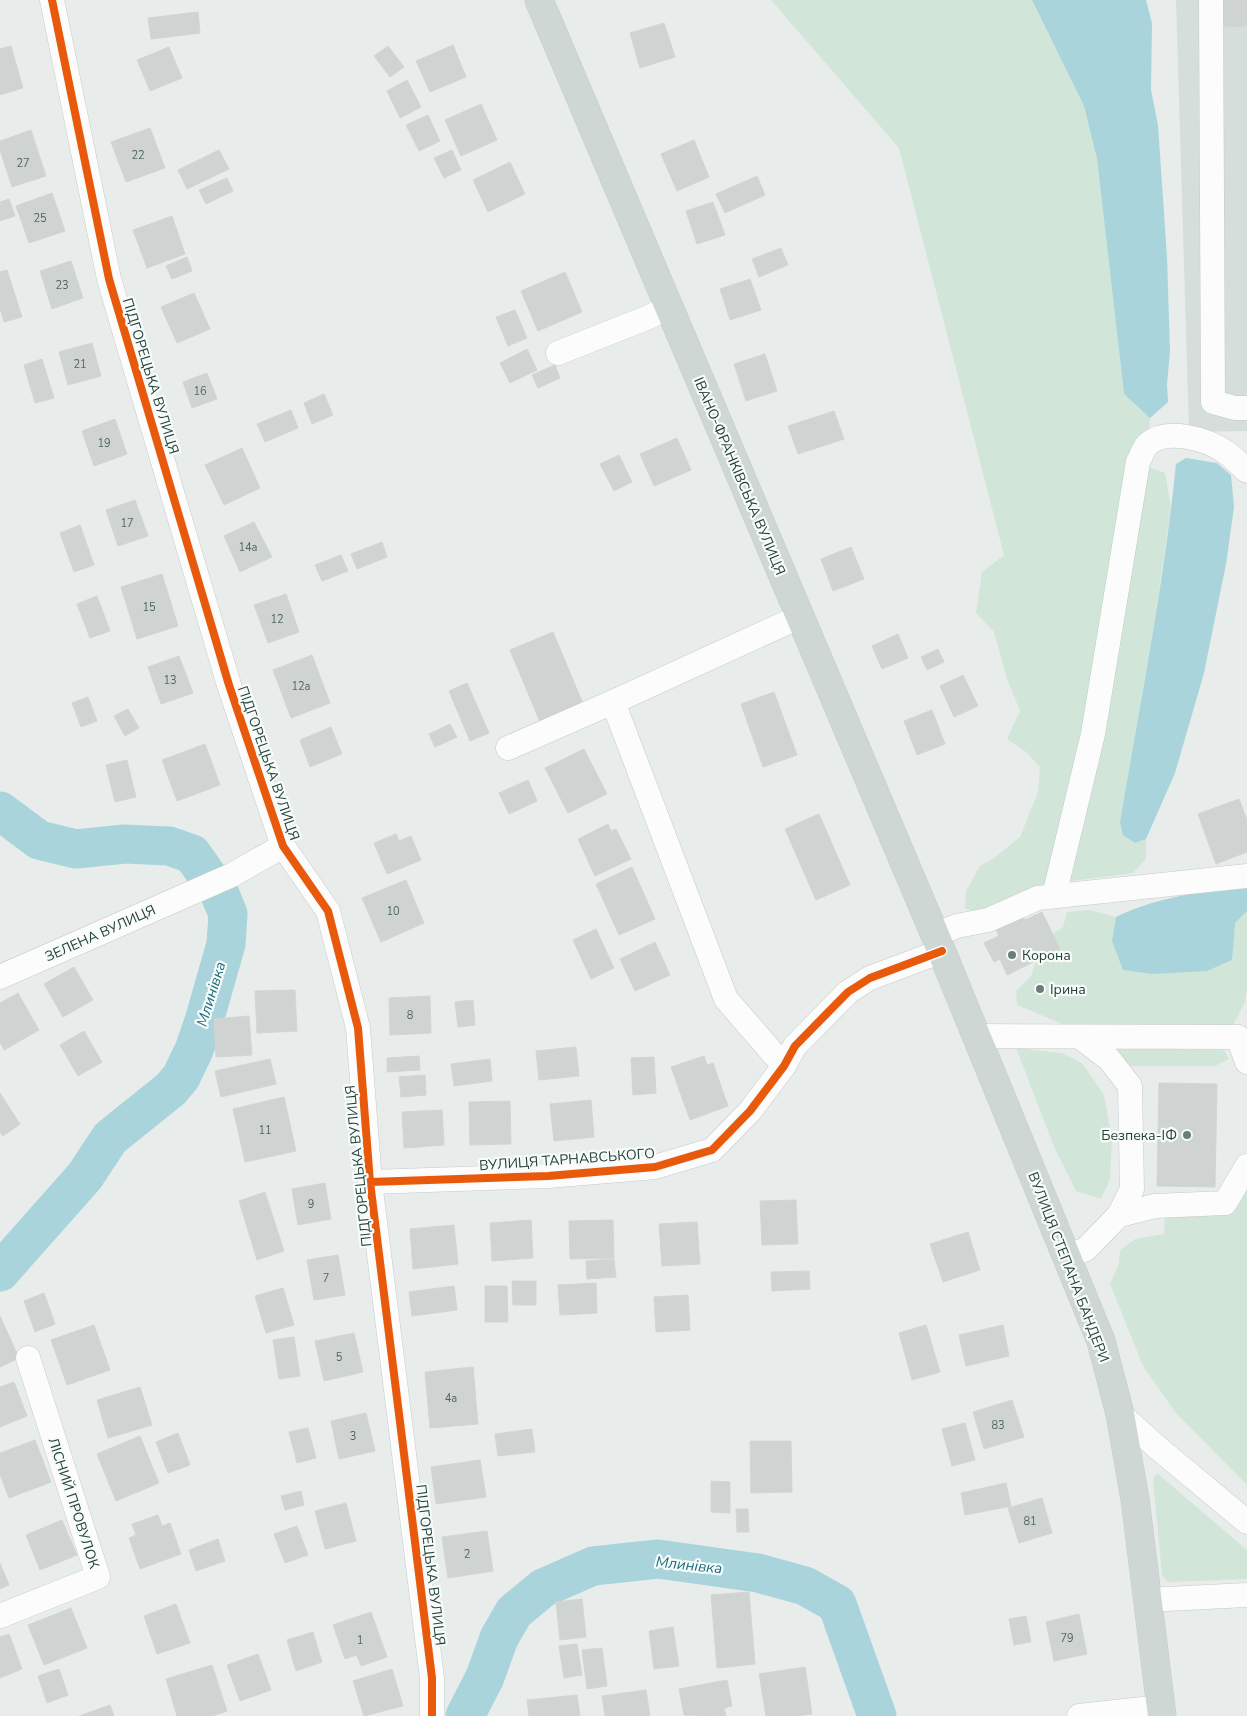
<svg xmlns="http://www.w3.org/2000/svg" width="1247" height="1716" font-family="'Nunito Sans',sans-serif">
  <rect width="100%" height="100%" fill="#e8edeb"/>
  <path fill="#d6dedb" d="M1176,0H1247V431L1189,432Z"/>
  <path fill="#d1e6d8" d="M771,0H1032L1084,106L1097,159L1124,394L1150,418L1146,466L1165,473L1171,507L1154,624L1120,822L1123,835L1135,843L1146,839V859L1133,873L1041,885L980,912L965,909L966,891L980,866L994,858L1020,837L1038,792L1040,767L1026,752L1007,739L1020,711L1007,679L994,632L976,613L982,572L1004,555L899,148Z
    M1089,910L1116,917L1112,941L1235,923L1247,911V989L1245,1002L1232,1027L1065,1025L1017,1005L1016,991L1031,976L1036,961L1053,934L1063,927L1067,912Z
    M1016,1048L1062,1053L1082,1063L1104,1095L1112,1139L1110,1179L1101,1199L1076,1191L1055,1149Z
    M1110,1048L1224,1050L1229,1059L1215,1066H1124Z
    M1247,1186V1485L1176,1413L1143,1366L1110,1284L1119,1264L1120,1250L1135,1239L1164,1234L1165,1213Z
    M1157,1473L1247,1550V1579L1168,1582L1162,1575L1153,1479Z"/>
  <path fill="#a9d4db" d="M1032,0H1146L1152,23L1151,90L1158,125L1167,257L1170,351L1167,384L1168,402L1150,418L1124,394L1097,159L1084,106Z
    M1186,458L1217,463L1231,475L1234,507L1226,564L1204,673L1175,773L1146,839L1135,843L1123,835L1120,822C1140,703 1164,584 1176,464Z
    M1247,887V911L1235,923L1232,960L1207,971L1152,974L1123,970L1112,941L1116,917C1153,898 1206,890 1247,887Z"/>
  <g fill="none" stroke-linecap="round" stroke-linejoin="round">
    <path stroke="#a9d4db" stroke-width="39" d="M0,811L39,840L76,849L125,844L169,846L192,854L219,892L228,914L226,944L204,1021L194,1050L181,1077L171,1089L110,1138L85,1176L0,1272
      M465,1716L485,1677L499,1638L514,1612L543,1588L593,1566L658,1559L758,1573L805,1586L837,1604L877,1716"/>
  </g>
  <path fill="#cfd4d2" stroke="#d1d6d4" d="M1220,0H1247V26L1221,27Z
    M198,12L200,33L151,39L148,18Z
    M664,23L675,57L640,68L630,33Z
    M453,45L466,77L430,92L416,61Z
    M11,46L23,88L0,95V49Z
    M388,46L404,67L390,77L374,56Z
    M169,47L182,78L150,91L137,60Z
    M407,80L421,107L400,118L387,91Z
    M481,104L497,140L461,156L445,120Z
    M428,115L440,141L419,151L406,125Z
    M150,128L165,168L126,182L111,142Z
    M31,130L46,176L12,187L0,150V141Z
    M694,140L709,177L677,191L661,154Z
    M219,150L229,169L187,189L178,170Z
    M452,150L461,170L444,178L434,158Z
    M510,162L525,194L488,212L473,180Z
    M757,176L765,195L725,213L716,194Z
    M227,178L233,191L206,204L199,190Z
    M52,193L65,231L29,243L16,206Z
    M9,199L15,216L0,221V202Z
    M713,202L725,235L697,244L686,211Z
    M172,216L185,254L147,268L133,230Z
    M781,248L788,265L759,277L752,259Z
    M187,257L192,271L172,279L166,266Z
    M71,261L83,298L52,309L40,271Z
    M7,270L22,317L4,322L0,309V272Z
    M565,272L582,312L538,331L521,291Z
    M750,279L761,310L730,320L720,289Z
    M194,293L210,329L177,343L161,307Z
    M515,310L527,338L508,346L496,317Z
    M92,343L101,376L68,385L59,352Z
    M527,349L537,370L510,383L500,363Z
    M765,354L777,391L746,401L734,364Z
    M42,359L54,398L35,403L24,365Z
    M555,365L560,378L538,388L532,375Z
    M207,373L217,399L192,408L183,382Z
    M324,394L333,415L312,424L304,403Z
    M291,410L298,428L265,442L257,424Z
    M834,411L844,439L798,454L788,426Z
    M115,419L127,454L94,466L82,431Z
    M677,438L691,470L654,486L640,454Z
    M242,448L260,488L224,505L205,465Z
    M619,455L632,482L614,491L600,464Z
    M135,500L148,536L118,546L106,510Z
    M254,522L272,557L240,572L224,536Z
    M80,525L94,565L74,572L60,533Z
    M382,542L387,557L357,569L351,554Z
    M851,547L864,579L833,591L821,559Z
    M341,555L348,571L322,581L315,565Z
    M162,574L178,626L137,639L121,587Z
    M286,594L299,632L268,643L254,605Z
    M97,596L110,631L90,638L77,604Z
    M553,632L583,704L540,722L510,650Z
    M898,634L908,658L882,669L872,646Z
    M938,649L944,662L927,670L921,657Z
    M312,655L330,703L291,718L273,670Z
    M179,656L193,693L161,704L148,667Z
    M963,675L978,706L954,717L940,686Z
    M467,683L489,733L470,741L449,691Z
    M774,692L797,755L763,767L741,704Z
    M88,697L97,721L81,727L72,703Z
    M128,709L139,728L125,736L114,716Z
    M932,710L945,744L917,755L904,721Z
    M450,724L457,737L435,747L429,734Z
    M331,727L342,754L310,767L300,740Z
    M205,744L220,785L177,801L162,760Z
    M584,749L607,794L568,813L545,768Z
    M127,760L136,797L115,802L106,765Z
    M528,780L537,801L509,814L499,793Z
    M1239,799L1247,820V852L1216,864L1198,814Z
    M819,814L850,885L816,900L785,829Z
    M608,824L611,831L616,829L631,859L595,876L578,839Z
    M396,834L399,841L411,836L421,860L387,874L374,843Z
    M632,867L655,919L619,935L596,884Z
    M406,880L424,923L381,942L362,898Z
    M1020,910L1025,920L1042,912L1060,949L1007,975L1000,959L994,962L984,943L999,936L993,923Z
    M596,929L614,968L591,979L573,940Z
    M655,942L670,975L635,991L620,959Z
    M74,967L93,1000L63,1017L44,984Z
    M295,990L297,1031L257,1033L255,991Z
    M18,993L39,1030L4,1050L0,1042V1003Z
    M430,996L431,1033L390,1035L389,998Z
    M473,1000L475,1025L458,1027L455,1002Z
    M249,1016L252,1055L216,1057L214,1019Z
    M84,1031L102,1062L78,1076L60,1045Z
    M576,1047L579,1076L539,1080L536,1051Z
    M419,1056L420,1070L387,1072V1058Z
    M704,1056L707,1065L713,1063L728,1106L690,1120L671,1067Z
    M654,1057L656,1093L633,1095L631,1058Z
    M270,1059L276,1084L221,1097L215,1071Z
    M490,1059L492,1081L454,1086L451,1064Z
    M425,1075L426,1095L401,1097L399,1077Z
    M1159,1083L1217,1084L1215,1187L1157,1186Z
    M0,1093L20,1124L3,1136L0,1132Z
    M284,1097L296,1151L245,1162L233,1109Z
    M591,1100L594,1137L554,1141L550,1104Z
    M510,1101L511,1144L470,1145L469,1102Z
    M442,1110L444,1145L404,1148L402,1112Z
    M325,1183L331,1219L298,1225L292,1189Z
    M265,1192L284,1251L257,1260L239,1201Z
    M796,1200L798,1244L762,1245L760,1201Z
    M531,1220L533,1258L492,1261L490,1223Z
    M613,1220L614,1258L570,1259L569,1221Z
    M697,1222L700,1264L662,1266L659,1224Z
    M454,1225L458,1264L413,1269L410,1229Z
    M968,1232L980,1270L943,1282L930,1244Z
    M338,1255L345,1295L314,1300L307,1260Z
    M614,1259L616,1277L587,1279L586,1261Z
    M809,1271L810,1289L772,1291L771,1272Z
    M512,1281H536V1305H513Z
    M596,1283L597,1313L560,1315L558,1285Z
    M454,1286L457,1310L412,1316L409,1292Z
    M485,1286H507L508,1322H485Z
    M283,1288L294,1325L266,1333L255,1296Z
    M44,1293L55,1324L35,1332L24,1301Z
    M688,1295L690,1330L656,1332L654,1297Z
    M0,1316L19,1358L0,1367Z
    M94,1325L110,1370L67,1385L51,1340Z
    M926,1325L940,1372L912,1380L899,1333Z
    M1003,1325L1009,1356L966,1366L959,1335Z
    M354,1333L363,1372L324,1381L315,1341Z
    M294,1337L300,1376L279,1379L273,1340Z
    M473,1367L478,1424L430,1428L425,1372Z
    M14,1382L27,1416L0,1427V1387Z
    M140,1387L152,1425L108,1438L97,1400Z
    M1012,1400L1024,1437L984,1449L973,1412Z
    M366,1413L375,1451L339,1459L331,1421Z
    M965,1423L975,1460L952,1466L942,1429Z
    M308,1428L316,1458L297,1463L289,1432Z
    M532,1429L535,1452L498,1456L495,1434Z
    M178,1433L190,1465L168,1473L156,1442Z
    M140,1436L159,1483L116,1501L97,1454Z
    M35,1440L51,1482L9,1498L0,1474V1453Z
    M750,1441H791L792,1492L751,1493Z
    M480,1460L486,1497L436,1504L431,1467Z
    M711,1481L730,1482V1513L711,1512Z
    M1006,1483L1011,1506L965,1515L961,1493Z
    M301,1491L304,1505L285,1510L281,1496Z
    M1042,1498L1052,1533L1019,1543L1008,1508Z
    M346,1503L356,1541L325,1549L315,1511Z
    M736,1509H748L749,1532H737Z
    M158,1515L162,1526L170,1523L181,1554L140,1569L129,1538L136,1535L132,1524Z
    M62,1520L77,1555L40,1570L26,1535Z
    M297,1526L308,1555L285,1563L274,1534Z
    M487,1531L493,1571L448,1578L442,1537Z
    M218,1539L225,1561L196,1571L189,1550Z
    M0,1563L9,1585L0,1589Z
    M749,1592L755,1664L717,1668L711,1595Z
    M582,1599L586,1637L560,1640L556,1602Z
    M176,1604L190,1643L157,1654L144,1616Z
    M71,1608L87,1648L44,1665L28,1625Z
    M371,1612L387,1657L361,1666L357,1655L345,1659L333,1625Z
    M1079,1614L1087,1654L1054,1661L1046,1622Z
    M1026,1616L1031,1642L1014,1645L1009,1619Z
    M673,1627L679,1666L654,1669L649,1631Z
    M313,1632L322,1662L296,1671L287,1640Z
    M9,1634L22,1669L0,1678V1637Z
    M577,1644L582,1675L564,1678L559,1646Z
    M602,1648L607,1686L587,1689L582,1650Z
    M258,1654L271,1690L240,1701L227,1665Z
    M212,1665L227,1711L212,1716H177L166,1679Z
    M805,1667L812,1714L797,1716H766L759,1674Z
    M59,1669L68,1695L47,1703L38,1676Z
    M392,1669L403,1706L364,1716L353,1681Z
    M727,1680L732,1706L724,1708L726,1716L684,1715L679,1689Z
    M646,1690L650,1716H605L602,1696Z
    M577,1695L580,1716H529L527,1700Z
    M110,1705L114,1716H79Z"/>
  <g fill="none" stroke-linecap="round" stroke-linejoin="round">
    <g stroke="#c5cac8" stroke-width="25">
      <path id="minor" d="M52,0L109,279L229,685L283,846L328,911L358,1028L370,1182L432,1678V1716
        M1211,0L1213,402L1235,408H1247
        M558,353L649,317L670,306
        M613,702L726,999L784,1066
        M508,748L613,702L799,617
        M1054,896L1093,734L1138,462C1141,457 1143,449 1147,445C1166,427 1208,439 1227,453C1234,458 1240,465 1247,471
        M935,935L957,926L988,920L1038,898L1247,876
        M0,977L232,875L283,846
        M976,1036L1238,1037L1247,1062
        M1080,1037L1109,1059L1130,1086L1132,1189L1119,1215
        M370,1182L548,1176L655,1167L712,1150L750,1111L784,1066L795,1046L848,992L870,978L942,951
        M1067,1257L1086,1249L1119,1215L1155,1206L1225,1203L1247,1166
        M1120,1414L1158,1448L1247,1522
        M1146,1600L1247,1595
        M0,1616L98,1577L28,1358
        M1079,1716L1161,1707"/>
    </g>
    <g stroke="#c3ccc9" stroke-width="29">
      <path id="major" d="M539,0L935,935L1101,1341L1120,1414L1135,1499L1162,1716"/>
    </g>
    <use href="#minor" stroke="#fcfcfc" stroke-width="24"/>
    <use href="#major" stroke="#cfd7d5" stroke-width="28"/>
    <g stroke="#f7fbf9" stroke-width="11">
      <path id="cycleway" d="M52,0L109,279L229,685L283,846L328,911L358,1028L370,1182L432,1678V1716
        M370,1182L548,1176L655,1167L712,1150L750,1111L784,1066L795,1046L848,992L870,978L942,951"/>
    </g>
    <use href="#cycleway" stroke="#e8590c" stroke-width="8"/>
  </g>
  <g fill="#697e78" stroke="#f7fbf9" stroke-width="2">
    <circle cx="1012" cy="955" r="5"/>
    <circle cx="1040" cy="989" r="5"/>
    <circle cx="1187" cy="1135" r="5"/>
  </g>
  <g text-anchor="middle" stroke-width="4.5" stroke-linejoin="round" paint-order="stroke">
    <g font-size="11" fill="#506761">
      <text x="138" y="159">22</text>
      <text x="23" y="167">27</text>
      <text x="40" y="222">25</text>
      <text x="62" y="289">23</text>
      <text x="80" y="368">21</text>
      <text x="200" y="395">16</text>
      <text x="104" y="447">19</text>
      <text x="127" y="527">17</text>
      <text x="248" y="551">14а</text>
      <text x="149" y="611">15</text>
      <text x="277" y="623">12</text>
      <text x="170" y="684">13</text>
      <text x="301" y="690">12а</text>
      <text x="393" y="915">10</text>
      <text x="410" y="1019">8</text>
      <text x="265" y="1134">11</text>
      <text x="311" y="1208">9</text>
      <text x="326" y="1282">7</text>
      <text x="339" y="1361">5</text>
      <text x="451" y="1402">4а</text>
      <text x="998" y="1429">83</text>
      <text x="353" y="1440">3</text>
      <text x="1030" y="1525">81</text>
      <text x="467" y="1558">2</text>
      <text x="1067" y="1642">79</text>
      <text x="360" y="1644">1</text>
    </g>
    <g font-size="14" fill="#24423a" stroke="#f7fbf9">
      <text transform="translate(151 376) rotate(73)" y="5">ПІДГОРЕЦЬКА ВУЛИЦЯ</text>
      <text transform="translate(740 476) rotate(67)" y="5">ІВАНО-ФРАНКІВСЬКА ВУЛИЦЯ</text>
      <text transform="translate(269 763) rotate(71)" y="5">ПІДГОРЕЦЬКА ВУЛИЦЯ</text>
      <text transform="translate(100 933) rotate(-24)" y="5">ЗЕЛЕНА ВУЛИЦЯ</text>
      <text transform="translate(567 1159) rotate(-4)" y="5">ВУЛИЦЯ ТАРНАВСЬКОГО</text>
      <text transform="translate(358 1166) rotate(-96)" y="5">ПІДГОРЕЦЬКА ВУЛИЦЯ</text>
      <text transform="translate(1069 1267) rotate(69)" y="5">ВУЛИЦЯ СТЕПАНА БАНДЕРИ</text>
      <text transform="translate(74 1503) rotate(72)" y="5">ЛІСНИЙ ПРОВУЛОК</text>
      <text transform="translate(431 1565) rotate(83)" y="5">ПІДГОРЕЦЬКА ВУЛИЦЯ</text>
    </g>
    <g font-size="14" fill="#24423a" stroke="#f7fbf9" text-anchor="start">
      <text x="1022" y="960">Корона</text>
      <text x="1050" y="994">Ірина</text>
      <text x="1177" y="1140" text-anchor="end">Безпека-ІФ</text>
    </g>
    <g font-size="15" font-style="italic" fill="#1c6f80" stroke="#f7fbf9">
      <text transform="translate(211 994) rotate(-73)" y="5">Млинівка</text>
      <text transform="translate(689 1565) rotate(6)" y="5">Млинівка</text>
    </g>
  </g>
</svg>
